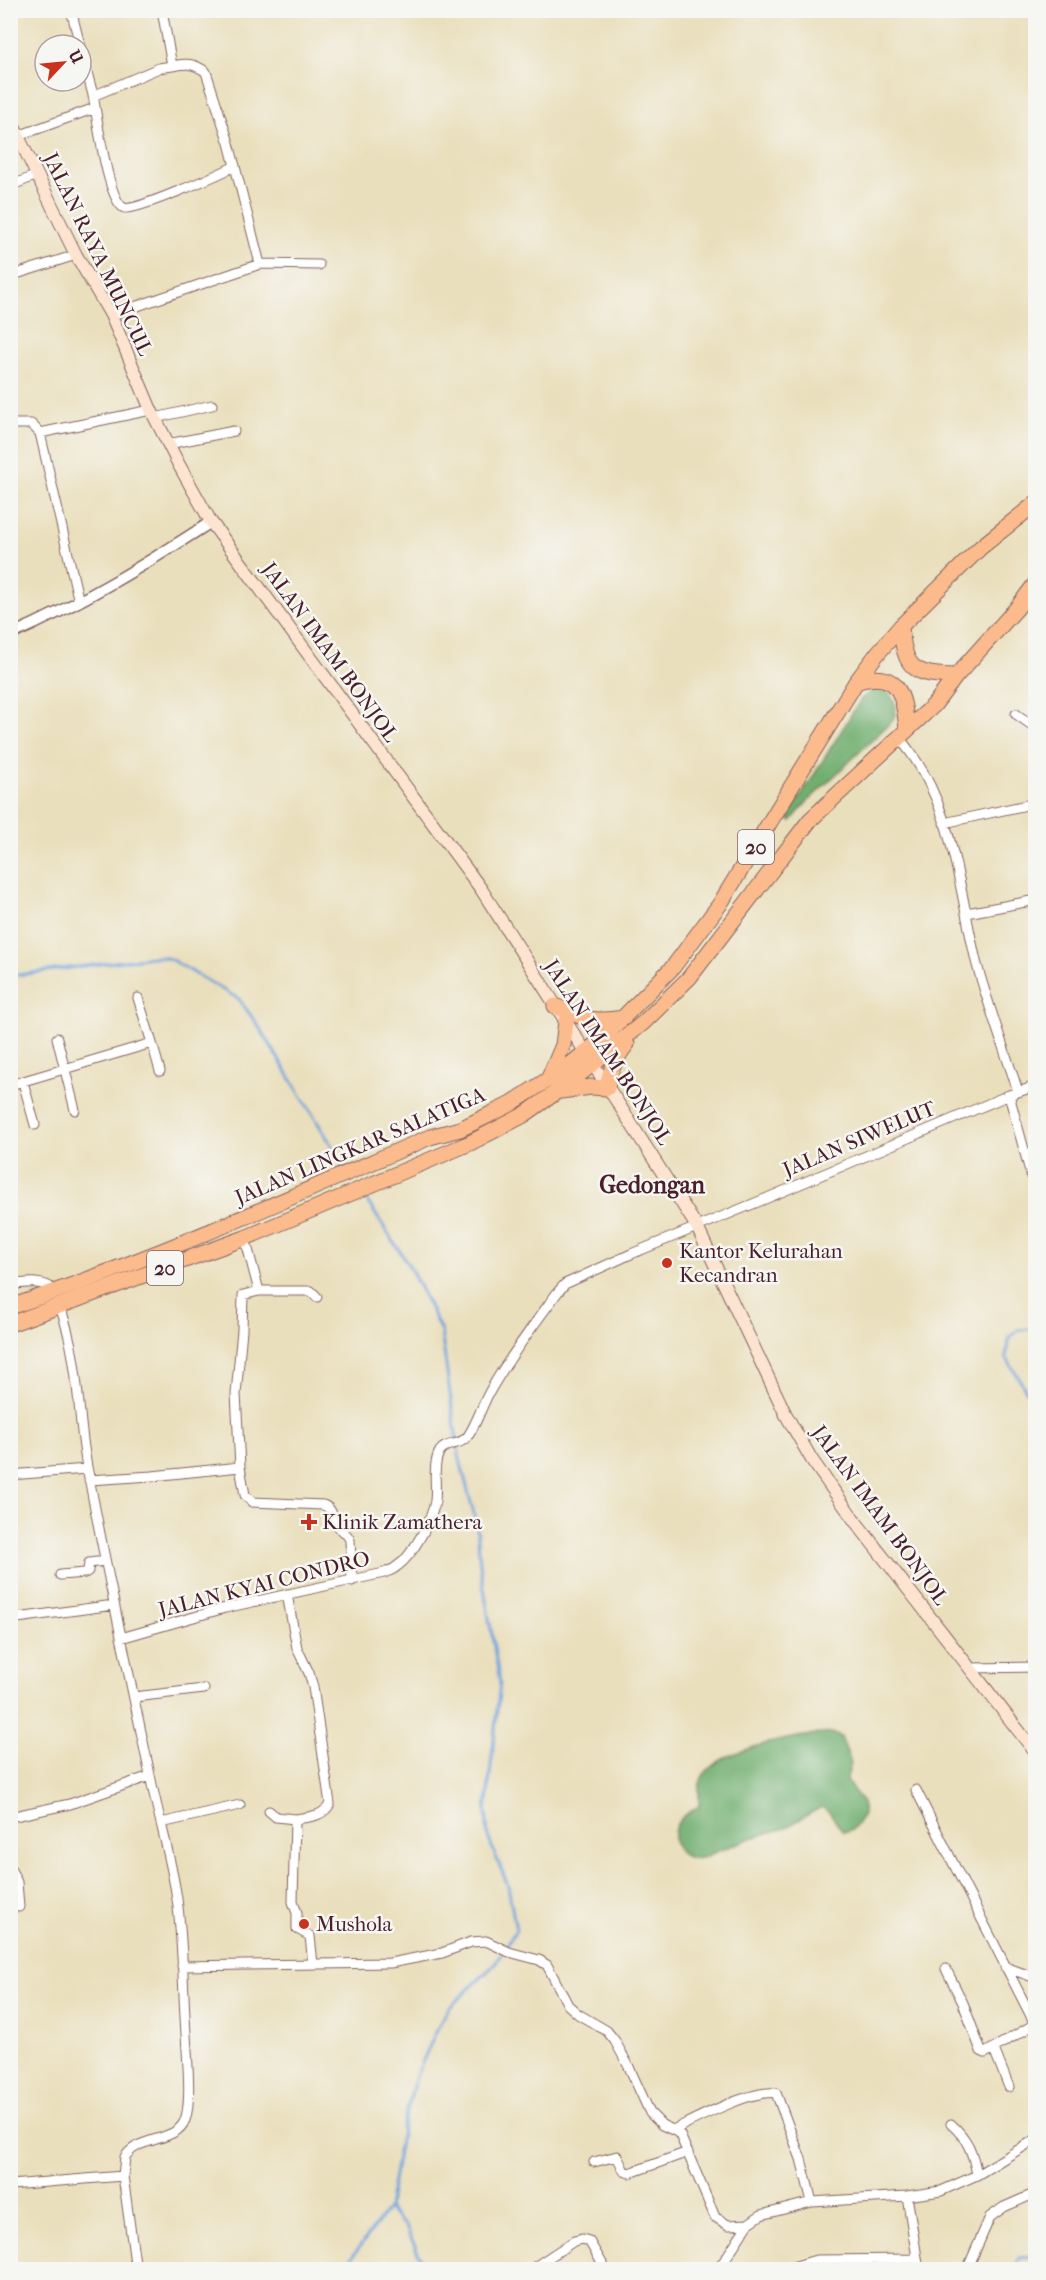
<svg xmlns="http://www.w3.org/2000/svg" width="1046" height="2280" font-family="'IM FELL French Canon',serif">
  <rect width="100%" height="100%" fill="#f6f6f2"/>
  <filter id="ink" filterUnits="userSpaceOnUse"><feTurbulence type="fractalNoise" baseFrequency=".0167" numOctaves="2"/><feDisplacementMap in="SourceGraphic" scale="12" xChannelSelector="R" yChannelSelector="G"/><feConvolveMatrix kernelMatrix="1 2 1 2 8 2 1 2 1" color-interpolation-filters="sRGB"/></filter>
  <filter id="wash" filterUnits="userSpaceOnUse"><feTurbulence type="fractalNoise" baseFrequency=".008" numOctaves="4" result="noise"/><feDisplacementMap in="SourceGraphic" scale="24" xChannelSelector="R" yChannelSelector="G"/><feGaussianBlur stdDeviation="1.35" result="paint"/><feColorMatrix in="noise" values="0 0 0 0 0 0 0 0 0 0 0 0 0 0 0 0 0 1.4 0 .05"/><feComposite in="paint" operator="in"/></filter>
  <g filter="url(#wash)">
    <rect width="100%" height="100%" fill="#eadfbc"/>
    <path fill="#71af70" stroke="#5e674e" stroke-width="1.5" d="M876,688H884C894,698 899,707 893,720L808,801L791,821L789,819L791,812L861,699Z
      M832,1733L841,1737L851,1763L846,1781C855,1793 870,1805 860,1820C856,1827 852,1830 844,1832C835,1823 833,1812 821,1807L785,1828L751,1838L701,1858C679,1862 666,1839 679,1821C684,1814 692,1811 699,1806C699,1793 697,1781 707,1771C728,1747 801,1735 832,1733Z"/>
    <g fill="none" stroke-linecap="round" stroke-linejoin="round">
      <path stroke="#6ea1da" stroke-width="3" d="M10,976L152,957H161L170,959L239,999L261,1030L346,1169
        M1036,1332L1031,1329L1018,1330L1009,1339L1006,1357L1036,1407
        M388,2209L406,2227L424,2265
        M342,2270L388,2209L402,2129L416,2076L440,2023L449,2008L495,1964L516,1930L508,1886L488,1837L486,1811L500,1683L480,1565L477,1526L459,1456L441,1331L410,1267L363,1195
        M1013,2270L1019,2258L1036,2255"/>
    </g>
  </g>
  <g filter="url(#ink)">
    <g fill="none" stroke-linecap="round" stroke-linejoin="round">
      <g stroke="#82625e" stroke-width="11">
        <path id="minor" d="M71,10L80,45
          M162,10L172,66C186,63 194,63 206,72L229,143L260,264
          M81,50C85,65 89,80 93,95C97,115 107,200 124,208C134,212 222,173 235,166
          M93,96L159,68L172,66
          M18,136L95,108
          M10,186L37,175
          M10,276L76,255
          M111,315L260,264L319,265
          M155,418L212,405
          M10,424H31L40,433L151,410
          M40,433L79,602
          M168,444L234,431
          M1016,714L1036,728
          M899,738C954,800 958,888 977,965C989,1007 1004,1049 1018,1091
          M944,823L1036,803
          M967,913L1036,900
          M57,1038L75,1110
          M152,1043L160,1071
          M23,1082L35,1125
          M10,1085L152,1043L138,998
          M1009,1095L1031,1175
          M245,1238L259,1291
          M10,1285C24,1283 47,1279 55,1292
          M60,1307C80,1360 77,1418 88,1472C107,1573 129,1674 150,1775C158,1816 171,1857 177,1899C183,1943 183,1989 186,2034C187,2056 192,2101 185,2120C176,2143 139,2135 125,2157L123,2176L136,2270
          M240,1467L236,1394L242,1330L243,1295L259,1291H311L317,1297
          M10,1475L87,1469
          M89,1480L152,1476L240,1467L245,1495L252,1502L323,1505C334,1509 331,1517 337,1525C342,1531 347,1533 350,1540L352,1581
          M60,1575L85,1573L88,1571L89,1563L105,1561
          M287,1594L297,1648L309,1673L313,1687L330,1804C323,1817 308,1817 295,1819L293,1902L297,1913V1929L310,1936L313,1964
          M10,1619L114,1605
          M121,1638L225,1608L384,1573C388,1571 393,1570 396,1567C412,1557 432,1520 435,1501C437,1486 432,1464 440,1451C446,1442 461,1446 468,1436C477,1423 482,1405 490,1391C509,1357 534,1325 557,1293L565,1284L631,1254L765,1199L1009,1095L1036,1086
          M970,1668L1036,1667
          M134,1697L204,1689
          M916,1790L1036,2026
          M269,1811L276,1817L295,1819
          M10,1817L70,1804L150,1776
          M161,1823L240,1805
          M10,1868L17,1882L19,1907
          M182,1966L390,1963L442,1953L471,1942L486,1941L509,1952L539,1960L547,1965L568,2005L578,2014L607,2031L615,2041L629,2067L650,2113L662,2125L677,2132L680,2135L715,2217L728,2225L748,2224
          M1005,1967L1036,1978
          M946,1969L963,2003L981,2051L985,2053L1035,2024
          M994,2049L1009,2087
          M951,2124C968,2139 973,2153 977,2175
          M673,2130C696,2119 752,2089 776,2093L801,2159L812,2202
          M594,2162L617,2156L624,2171L630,2173L688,2152
          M10,2185L123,2176
          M907,2196L919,2270
          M421,2268L422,2270
          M530,2270L574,2241L582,2239L589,2241L606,2270
          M714,2270L724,2261L748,2224L761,2215L812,2202L907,2196L941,2191L977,2175L1036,2139
          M782,2270L816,2260L917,2259
          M967,2270L990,2217L1004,2207L1036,2193"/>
      </g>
      <g stroke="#82625e" stroke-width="13">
        <path id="tertiary" d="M10,635C81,604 146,564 211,522"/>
      </g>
      <g stroke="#82625e" stroke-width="14">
        <path id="secondary" d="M10,116L18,136L76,255L111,315L151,410L179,465L211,522L481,889L586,1053L697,1227L786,1415L812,1460L855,1521L1036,1753"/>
      </g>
      <g stroke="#82625e" stroke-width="17">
        <path id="trunk" d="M901,626C904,669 913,675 956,676
          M856,682C899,668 904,695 907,730
          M555,1006C585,1019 591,1023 624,1018
          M548,1080L563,1045L566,1021
          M561,1091L591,1087L607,1088C610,1070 615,1059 627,1044
          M10,1307C154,1259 291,1197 430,1137L460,1129L483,1118L509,1105L567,1067L601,1040L673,967L720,904L793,784L856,682L877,654L901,626L981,547L1036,503
          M10,1324L245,1238L470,1143L524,1115L569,1083L643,1023L689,978L810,820L934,705L956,676L1017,608L1036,583"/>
      </g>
      <use href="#minor" stroke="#fff" stroke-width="9"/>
      <use href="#tertiary" stroke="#fff" stroke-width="10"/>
      <use href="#secondary" stroke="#fde4d1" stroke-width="12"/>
      <use href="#trunk" stroke="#fbbb8d" stroke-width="15"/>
    </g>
  </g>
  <g fill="#c8321e" stroke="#f6f6f2" stroke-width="2">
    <circle cx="667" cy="1263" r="6"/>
    <path d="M306 1513h6v6h6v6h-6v6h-6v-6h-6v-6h6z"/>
    <circle cx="304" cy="1924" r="6"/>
  </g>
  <g text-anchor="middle" stroke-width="5" stroke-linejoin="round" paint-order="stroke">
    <g fill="#f6f6f2" stroke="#7e6067" stroke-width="1.5">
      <rect x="738" y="830" width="36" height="34" rx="4.5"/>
      <rect x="147" y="1251" width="36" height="34" rx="4.5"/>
    </g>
    <g font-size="20" font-weight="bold" fill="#4a1f2b">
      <text x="756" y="854">20</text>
      <text x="165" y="1275">20</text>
    </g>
    <g font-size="21" fill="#4a1f2b" stroke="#f6f6f2">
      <text transform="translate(98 254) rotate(64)" y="7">JALAN RAYA MUNCUL</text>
      <text transform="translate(330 652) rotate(54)" y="7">JALAN IMAM BONJOL</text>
      <text transform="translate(608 1052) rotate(57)" y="7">JALAN IMAM BONJOL</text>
      <text transform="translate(859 1139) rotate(-23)" y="7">JALAN SIWELUT</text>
      <text transform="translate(360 1146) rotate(-23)" y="7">JALAN LINGKAR SALATIGA</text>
      <text transform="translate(880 1515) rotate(54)" y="7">JALAN IMAM BONJOL</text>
      <text transform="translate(264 1584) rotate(-14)" y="7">JALAN KYAI CONDRO</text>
    </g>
    <g font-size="21" fill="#4a1f2b" stroke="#f6f6f2" text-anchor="start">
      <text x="679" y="1258">Kantor Kelurahan<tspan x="679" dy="24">Kecandran</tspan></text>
      <text x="322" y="1529">Klinik Zamathera</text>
      <text x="316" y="1931">Mushola</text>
    </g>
    <g font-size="24" font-weight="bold" fill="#4a1f2b" stroke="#f6f6f2">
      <text x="652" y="1193">Gedongan</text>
    </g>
  </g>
  <rect width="1046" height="2280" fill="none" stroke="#f6f6f2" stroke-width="36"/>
  <g transform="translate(63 63) rotate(64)"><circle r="28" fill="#f6f6f2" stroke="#b1a0a2" stroke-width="1.5"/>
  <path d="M0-4.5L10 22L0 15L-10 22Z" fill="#c8321e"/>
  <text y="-9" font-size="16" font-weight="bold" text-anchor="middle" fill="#4a1f2b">U</text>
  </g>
</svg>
